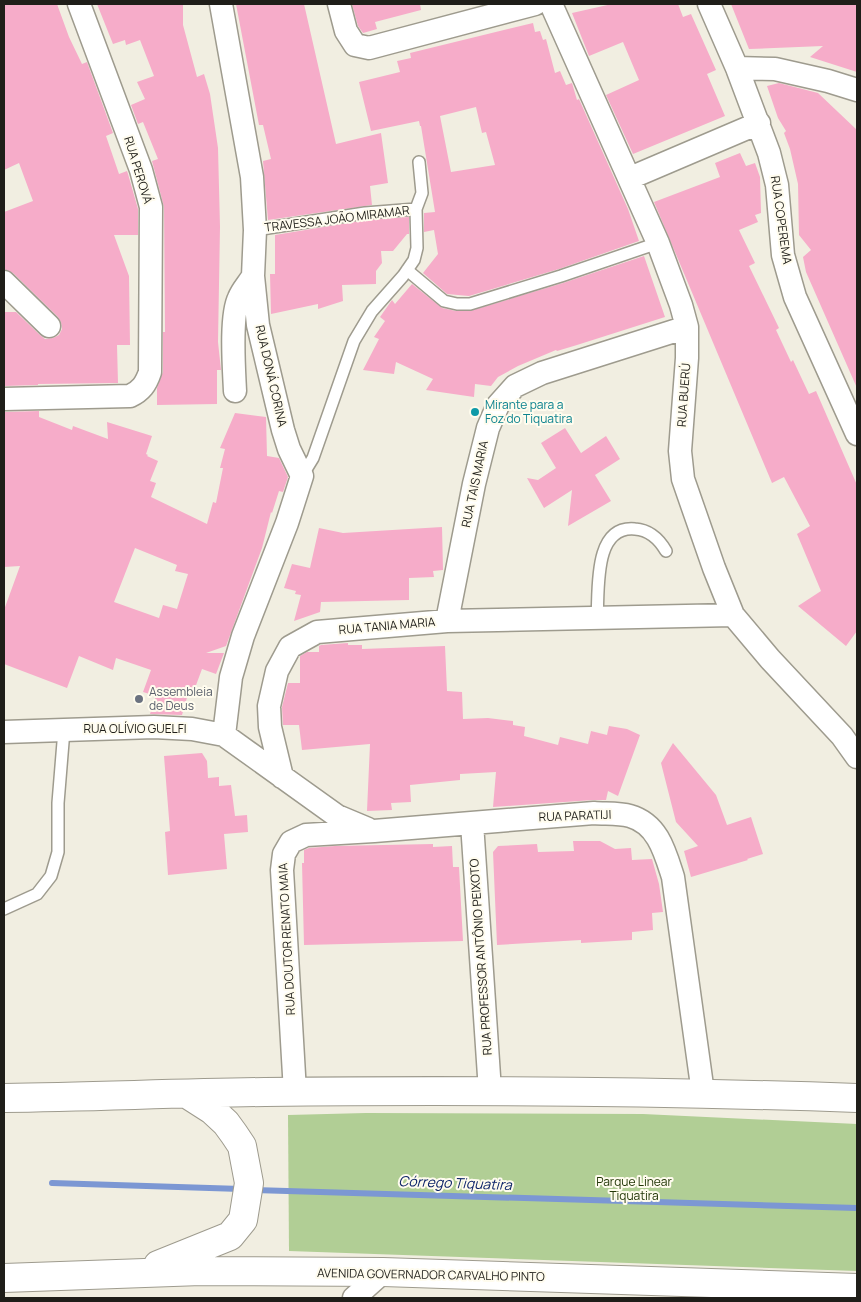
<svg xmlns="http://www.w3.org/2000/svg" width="861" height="1302" font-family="Manrope,sans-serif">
  <rect width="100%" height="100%" fill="#f1eee1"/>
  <path fill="#b1ce95" d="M366,1113L643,1114L857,1124V1271L289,1251L288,1115Z"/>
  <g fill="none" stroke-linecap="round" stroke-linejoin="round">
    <path stroke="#7c97d3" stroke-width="6" d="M52,1183L241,1189
      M254,1190L857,1208"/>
  </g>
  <path fill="#f6acc9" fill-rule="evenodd" d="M4,4H57L69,37L82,64L87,62L113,133L106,136L119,174L127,171L128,174L138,209V235H114L129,276L130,345H117L118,383L38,384V385L4,386V312H16L40,335L45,339L53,338L59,335L62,329L61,322L58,317L13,273L4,269V212L33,201L19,163L4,170Z
    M97,4H183V25L197,77L204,74L210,94L218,148L220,227L218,342L221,370H217V404L157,405V388L163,372V332H165L164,207L152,161L158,159L143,122L138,124L131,105L145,99L137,82L154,76L140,40L126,45L125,40L113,44Z
    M236,4H304L336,144L381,133L388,183L370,186L372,205L268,220L263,161L271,159L263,125H259Z
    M352,4H420L421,10L375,22L377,29L363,33L358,26Z
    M612,4H678L683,17L691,14L716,70L707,74L725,116L633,154L606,95L639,80L623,42L589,56L572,13Z
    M731,4H857V72L810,57L823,46L749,49Z
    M533,23L535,32L540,31L543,40L546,39L555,73L560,71L566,85L572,83L577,100L579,99L628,209L639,241L559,269L469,296L447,294L423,273L438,254L434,230L424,232V213L435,212L421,126H420L419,121L371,131L359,82L400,72L397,61L411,58L410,53ZM476,107L482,133L486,132L495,165L451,172L440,116Z
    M779,83L818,93L857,130V388L806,272L803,257L811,250L799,235L798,184L790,149L784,133L786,131L778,118L767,86Z
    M740,153L746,166L755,163L760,177L761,213L755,215L758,222L739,230L755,263L749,266L779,328L776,330L791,362L793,360L809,394L816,391L857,485V631L846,646L798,606L821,591L797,534L810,526L784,477L772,483L654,202L720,177L715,163Z
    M409,217V234H407L393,251H381L382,263L376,271V284L342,285L343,301L318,309V304L271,314L270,274H275V235L366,220Z
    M644,256L665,317L577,345L557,351L556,350L518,366L498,377L491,386L475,384L474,397L426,390L433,379L396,362L394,374L363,370L379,339L374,337L385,321L380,317L392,300L395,304L412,284L442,308L456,311H470L563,283Z
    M39,411V417L72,430L73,426L108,439L107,422L152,436L146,454L148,455L147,456L158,461L150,481L156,483L151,497L207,524L213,502L216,503L223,468H220L225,449L220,448L235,413L266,417L267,456L279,458L288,477L283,492L279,491L272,513L271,512L262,548L226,646L206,653H224L216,674L202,669L192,696L188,694L182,715L150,714L156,696L143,692L151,670L116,658L113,670L79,656L67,688L4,664V610L20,566L4,567V412ZM135,548L177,565L175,571L188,574L177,609L163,605L159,618L114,602Z
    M565,428L581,453L606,436L620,459L595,475L611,501L568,526L572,490L544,508L527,478L538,480L556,468L541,443Z
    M442,527L443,570L433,571L434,577L409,578V600L321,602L320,612L294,621L301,595L295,594L296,591L284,588L292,564L310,568L319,528L343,533Z
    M348,643V645H362V649L445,646L447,691L462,692L463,719L488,718L513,721V725L525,727L524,736L558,745L560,737L588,744L591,731L607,735L609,726L627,729L640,735L618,796L608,791L606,800H593L493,807L496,772L460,774V780L410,785L411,802L391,803L392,810L367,811L370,744L302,750L299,725H283L282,707L288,683H300V656L307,652H319V646L321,645Z
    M673,743L716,795L727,825L751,817L763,854L747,859L748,860L691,877L684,851L698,846L676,822L661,763Z
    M202,753L207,761L208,778L219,777V786L231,785L235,816L247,815L248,832L224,834L227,869L168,875L165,832L170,831L164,756Z
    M573,841H600L615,849L631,848L632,860L652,859L659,884L663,912L652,913L653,930L632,932V940L581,943V940L497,945L493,852L498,846L537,844L538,852L574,851Z
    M433,844V847L452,846L453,867H459L463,941L304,945L302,863H304V850L309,848L335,846Z"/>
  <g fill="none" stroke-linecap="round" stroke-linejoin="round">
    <g stroke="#9e9b8e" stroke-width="14">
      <path id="lane" d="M255,230L365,213L416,209
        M407,270L444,301L457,304H470L561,276L658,243
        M302,476L313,458L354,341L372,311L403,276L414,260L417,248L416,209L422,193L419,162
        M597,618C599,590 593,525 635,529C650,530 659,539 666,551
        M4,909L37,894L51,876L58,852V803L64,730"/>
    </g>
    <g stroke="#9e9b8e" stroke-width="25">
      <path id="street" d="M221,4L252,177L255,230L253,276L258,325L283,430L289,449L302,476L287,523L243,636L231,677L224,735
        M339,4L346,31L355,45L369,48L535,4
        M551,4L658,243L681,305L687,327V358L680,451L683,479L714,568L733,615L770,659L842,736L857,757
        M709,4L737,68L769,153L777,185L783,255L795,297L857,434
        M737,68L775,69L828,81L857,90
        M630,178L759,123
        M4,282L49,326
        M235,391C234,369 230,316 239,298C242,290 249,283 253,276
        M4,399L130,396C141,391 146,384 150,372L151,207L141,170L79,4
        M447,621L474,484L488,428L498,405L515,386L542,373L687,327
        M4,732L154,727L192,729L224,735L337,816L368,829
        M282,777L270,727L269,706L277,671L290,647L317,632L447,621L733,615
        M472,823L490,1091
        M295,1092L282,870L284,854L291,842L306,835L374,831L594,813C605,814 619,813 630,816C658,824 665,852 673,877L703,1093
        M354,1298L383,1272"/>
    </g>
    <g stroke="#9e9b8e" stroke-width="30">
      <path id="primary" d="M4,1098C91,1097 178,1093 265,1092C463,1090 660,1091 857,1098
        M158,1265L230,1236L243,1220L249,1183L242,1146L234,1134L226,1123L212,1110L187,1094
        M4,1278L201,1271L383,1272L857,1288"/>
    </g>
    <use href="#lane" stroke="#fff" stroke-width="11"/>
    <use href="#street" stroke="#fff" stroke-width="22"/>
    <use href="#primary" stroke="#fff" stroke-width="28"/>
  </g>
  <circle fill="#0f9aa8" stroke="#fffcee" stroke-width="2" cx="475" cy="412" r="5"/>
  <circle fill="#6b7280" stroke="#fffcee" stroke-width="2" cx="139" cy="699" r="5"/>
  <g text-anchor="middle" stroke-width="4" stroke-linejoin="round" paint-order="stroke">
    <g font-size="12" fill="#1f1e19" stroke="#fffcee">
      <text transform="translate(138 170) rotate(73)" y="4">RUA PEROVÁ</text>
      <text transform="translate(337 219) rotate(-7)" y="4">TRAVESSA JOÃO MIRAMAR</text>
      <text transform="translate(781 220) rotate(82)" y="4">RUA COPEREMA</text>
      <text transform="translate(271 376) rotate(77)" y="4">RUA DONÁ CORINA</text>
      <text transform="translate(684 395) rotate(-86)" y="4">RUA BUERÚ</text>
      <text transform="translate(475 484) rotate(-78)" y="4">RUA TAIS MARIA</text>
      <text transform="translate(387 626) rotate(-5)" y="4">RUA TANIA MARIA</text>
      <text x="135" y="733">RUA OLÍVIO GUELFI</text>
      <text transform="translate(575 816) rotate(-2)" y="4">RUA PARATIJI</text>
      <text transform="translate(287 939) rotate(-93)" y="4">RUA DOUTOR RENATO MAIA</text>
      <text transform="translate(481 957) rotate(-94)" y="4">RUA PROFESSOR ANTÔNIO PEIXOTO</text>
      <text transform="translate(431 1275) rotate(1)" y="4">AVENIDA GOVERNADOR CARVALHO PINTO</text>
    </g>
    <g font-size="12" fill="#0d838f" stroke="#fffcee" text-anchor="start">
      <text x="485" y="409">Mirante para a<tspan x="485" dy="14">Foz do Tiquatira</tspan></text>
    </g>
    <g font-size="12" fill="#5b616d" stroke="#fffcee" text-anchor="start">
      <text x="149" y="696">Assembleia<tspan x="149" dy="14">de Deus</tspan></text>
    </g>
    <g font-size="12" fill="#223607" stroke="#fffcee">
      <text x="634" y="1186">Parque Linear<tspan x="634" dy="14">Tiquatira</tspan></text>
    </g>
    <g font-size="14" font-style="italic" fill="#0c2368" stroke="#fffcee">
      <text transform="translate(455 1183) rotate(2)" y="5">Córrego Tiquatira</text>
    </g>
  </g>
  <rect width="861" height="1302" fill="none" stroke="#1f1e19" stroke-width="10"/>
</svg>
